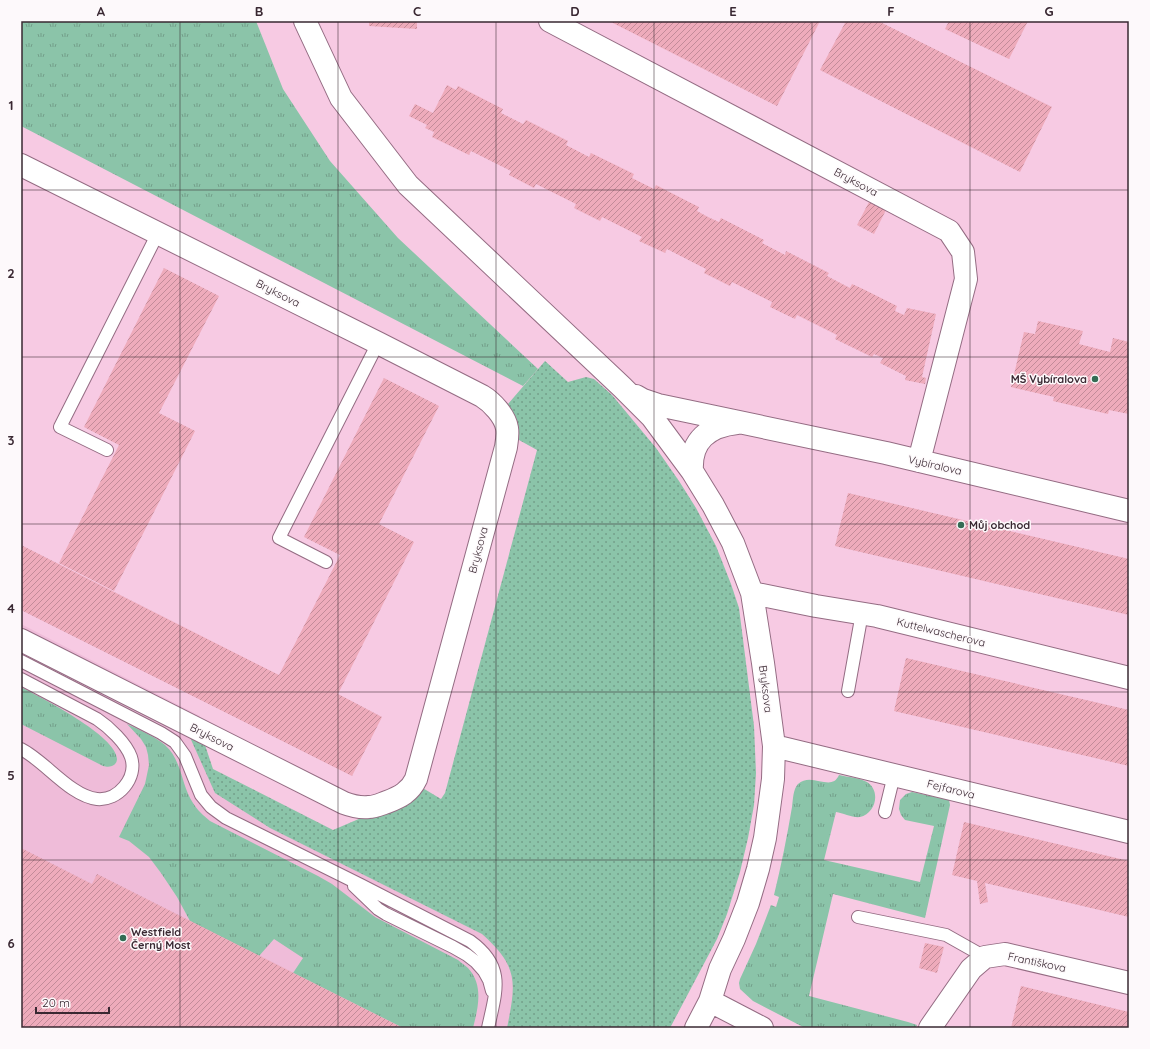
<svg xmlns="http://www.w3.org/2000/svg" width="1150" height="1049" font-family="Quicksand,sans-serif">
  <defs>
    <pattern id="grass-tufts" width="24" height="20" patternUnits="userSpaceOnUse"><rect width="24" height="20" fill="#8bc4a9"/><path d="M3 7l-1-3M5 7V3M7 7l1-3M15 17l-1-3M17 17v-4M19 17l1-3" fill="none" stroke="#739f8a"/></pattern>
    <pattern id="park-dots" width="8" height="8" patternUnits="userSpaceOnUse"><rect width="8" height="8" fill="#8bc4a9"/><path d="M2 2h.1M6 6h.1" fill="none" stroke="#739f8a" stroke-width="1.8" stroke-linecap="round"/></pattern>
    <pattern id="building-hatch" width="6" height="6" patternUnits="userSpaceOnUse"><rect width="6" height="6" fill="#eeabbb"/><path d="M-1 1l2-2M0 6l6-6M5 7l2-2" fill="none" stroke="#c28b99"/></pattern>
  </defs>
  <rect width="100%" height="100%" fill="#f7cae3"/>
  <path fill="#efbcd9" d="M21,624L200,716L192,738L217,788L505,935L526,987L512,1028H21Z"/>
  <path fill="url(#grass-tufts)" d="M21,21H256L283,89L330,161L398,238L538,369L523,386L21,126Z
    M21,687C40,697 117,736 117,759C117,762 115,765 112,766C109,767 107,767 103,766L21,724Z
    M127,724C140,730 154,736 165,745C182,760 181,785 193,803C197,810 204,816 210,821L318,876L332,884L375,917L458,960C461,963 465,965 468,968C484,985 478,1008 473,1028H403L293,973L303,958L274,939L259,956L190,921L177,897L161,873L149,857L129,841L119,837L145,784L149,765L148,755L146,747L141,739Z
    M839,775C848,777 860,778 867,782C881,791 876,813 860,817C853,818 843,813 836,812L824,860L920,882L934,826L905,820L901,815L899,809L900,800L906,794L912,792L949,800L950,805L925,918L833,894L809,996L908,1022L917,1025L915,1028H805L753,1001L740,989L739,983L740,979L756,944L771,905L776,907L779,897L774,895C781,866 787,837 792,807C793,800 793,789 798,784C812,771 831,793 839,775Z"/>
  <path fill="url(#park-dots)" d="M545,361L568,382L586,377L594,379L612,395L656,448L679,481L696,508L716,546L731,584L739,608L754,726L756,773L754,805L748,838L740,872L727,914L717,939L670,1028H507C516,983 519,967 482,934L270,828L215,793L188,733L205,745L213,769L333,830L361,818L377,816L387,814L395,810L421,787L441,799L445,793L537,450L519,440C520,424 516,417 508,404Z"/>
  <path fill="url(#building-hatch)" d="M369,21H417V29L369,26Z
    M609,21H820L777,106Z
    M846,21H878L1052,107L1020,172L820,70Z
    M949,21H1028L1009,59L945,29Z
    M447,85L456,90L458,86L503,109L501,113L523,124L526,120L568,141L566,145L589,157L591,153L634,174L632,178L654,189L656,185L689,202L699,207L697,211L708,217L719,222L721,218L764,240L762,243L785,255L786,251L829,273L827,276L850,288L852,284L863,289L897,306L895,311L904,315L907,308L936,314L922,377L926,378L925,384L905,380L906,376L880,363L883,358L874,354L872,357L835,339L837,335L797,315L795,319L770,307L772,302L732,282L730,286L704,273L706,269L667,249L665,253L639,241L642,237L602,217L600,221L574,208L576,204L536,184L534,188L509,175L511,171L471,151L469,155L432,137L434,132L425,128L427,125L409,116L415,104L433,113Z
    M869,202L886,210L874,234L857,225Z
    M164,268L219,296L159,413L195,431L114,591L59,563L119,445L84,427Z
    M1038,321L1083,331L1079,344L1110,352L1113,338L1129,342V414L1109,410L1108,414L1053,401L1054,397L1011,387L1024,332L1035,334Z
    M384,378L439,406L379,524L414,542L338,694L382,717L352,776L21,610V545L279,675L340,555L304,537Z
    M848,493L1129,559V615L835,546Z
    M906,658L1129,710V766L894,711Z
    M964,822L1129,861V917L985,883L988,902L980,904L977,881L952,875Z
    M21,848L92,884L97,874L403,1028H21Z
    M925,943L944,947L937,973L919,968Z
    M1021,986L1129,1012V1028H1011Z"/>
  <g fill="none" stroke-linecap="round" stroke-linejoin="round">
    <g stroke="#946c83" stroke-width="14">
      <path id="service" d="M107,450L60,427L158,233
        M326,562L279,538L378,343
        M21,661L161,733L175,742L185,756L201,795L211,807L226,818L361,885L470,941C506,967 496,991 488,1028
        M21,679L97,719C109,727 126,743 131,757C138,778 118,801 97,799C70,796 45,761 21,749
        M848,691L862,613
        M885,812L894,775
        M354,886L378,909L386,914L453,947L467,955L476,962L484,971L489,980L492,991
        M858,917L946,935L985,957"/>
    </g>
    <g stroke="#946c83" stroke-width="24">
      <path id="minor" d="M305,21L341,98L408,185L622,387L652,417L692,471L713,505L733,543L752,593L763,663L774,746L773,779L765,838L758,869L748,903L734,939L720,969L710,1001L696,1028
        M550,21L949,231L963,252L966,279L919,461
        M21,165L378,343L482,396C492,402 505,416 507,428C508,434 507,441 506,447L416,779C410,792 400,797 387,802C381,804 375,807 369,807C360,808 352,806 344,803L21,640
        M636,396L643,400L658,405L886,453L1129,511
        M692,471C690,440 709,426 737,423
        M752,593L816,606L877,616L1129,678
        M774,746L1129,832
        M710,1001L762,1028
        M930,1028L971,969L985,957L1005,954L1129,983"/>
    </g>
    <use href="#service" stroke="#fff" stroke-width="12"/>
    <use href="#minor" stroke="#fff" stroke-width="22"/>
  </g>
  <path fill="none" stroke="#392832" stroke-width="1" stroke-opacity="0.55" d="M180,21V1028M338,21V1028M496,21V1028M654,21V1028M812,21V1028M970,21V1028M21,190H1129M21,357H1129M21,524H1129M21,692H1129M21,860H1129"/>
  <g fill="#346c54" stroke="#fdf9fb" stroke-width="1.5">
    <circle cx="1095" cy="379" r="4"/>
    <circle cx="961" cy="525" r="4"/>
    <circle cx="123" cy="938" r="4"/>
  </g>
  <g text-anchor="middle" stroke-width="3" stroke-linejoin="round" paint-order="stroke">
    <g font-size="11" fill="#392832" stroke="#fdf9fb">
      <text transform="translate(856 182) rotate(28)" y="4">Bryksova</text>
      <text transform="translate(278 293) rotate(27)" y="4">Bryksova</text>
      <text transform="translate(935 465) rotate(13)" y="4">Vybíralova</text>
      <text transform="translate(478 550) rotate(-75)" y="4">Bryksova</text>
      <text transform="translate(941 632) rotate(14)" y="4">Kuttelwascherova</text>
      <text transform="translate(766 689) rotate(83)" y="4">Bryksova</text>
      <text transform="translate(212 737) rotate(27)" y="4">Bryksova</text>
      <text transform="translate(951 789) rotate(14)" y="4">Fejfarova</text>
      <text transform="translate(1037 962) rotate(12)" y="4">Františkova</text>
    </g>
    <g font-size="11" font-weight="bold" fill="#392832" stroke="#fdf9fb" text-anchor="start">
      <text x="1087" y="383" text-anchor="end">MŠ Vybíralova</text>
      <text x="969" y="529">Můj obchod</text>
      <text x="131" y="936">Westfield<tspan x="131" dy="13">Černý Most</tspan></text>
    </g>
  </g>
  <rect width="1150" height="1049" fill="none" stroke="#fdf9fb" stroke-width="44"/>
  <path d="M36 1007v6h73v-6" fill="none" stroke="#392832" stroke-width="2"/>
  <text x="42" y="1007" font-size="12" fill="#392832" stroke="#fdf9fb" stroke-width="3" paint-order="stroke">20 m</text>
  <rect x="22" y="22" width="1106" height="1005" fill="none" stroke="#392832" stroke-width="1.5"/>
  <g font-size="13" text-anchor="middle" font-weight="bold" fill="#392832">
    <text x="101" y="16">A</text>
    <text x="259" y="16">B</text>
    <text x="417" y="16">C</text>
    <text x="575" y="16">D</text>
    <text x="733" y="16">E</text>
    <text x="891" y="16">F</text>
    <text x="1049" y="16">G</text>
    <text x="11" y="110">1</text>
    <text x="11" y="278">2</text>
    <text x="11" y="445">3</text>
    <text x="11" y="613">4</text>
    <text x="11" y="780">5</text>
    <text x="11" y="948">6</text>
  </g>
</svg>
